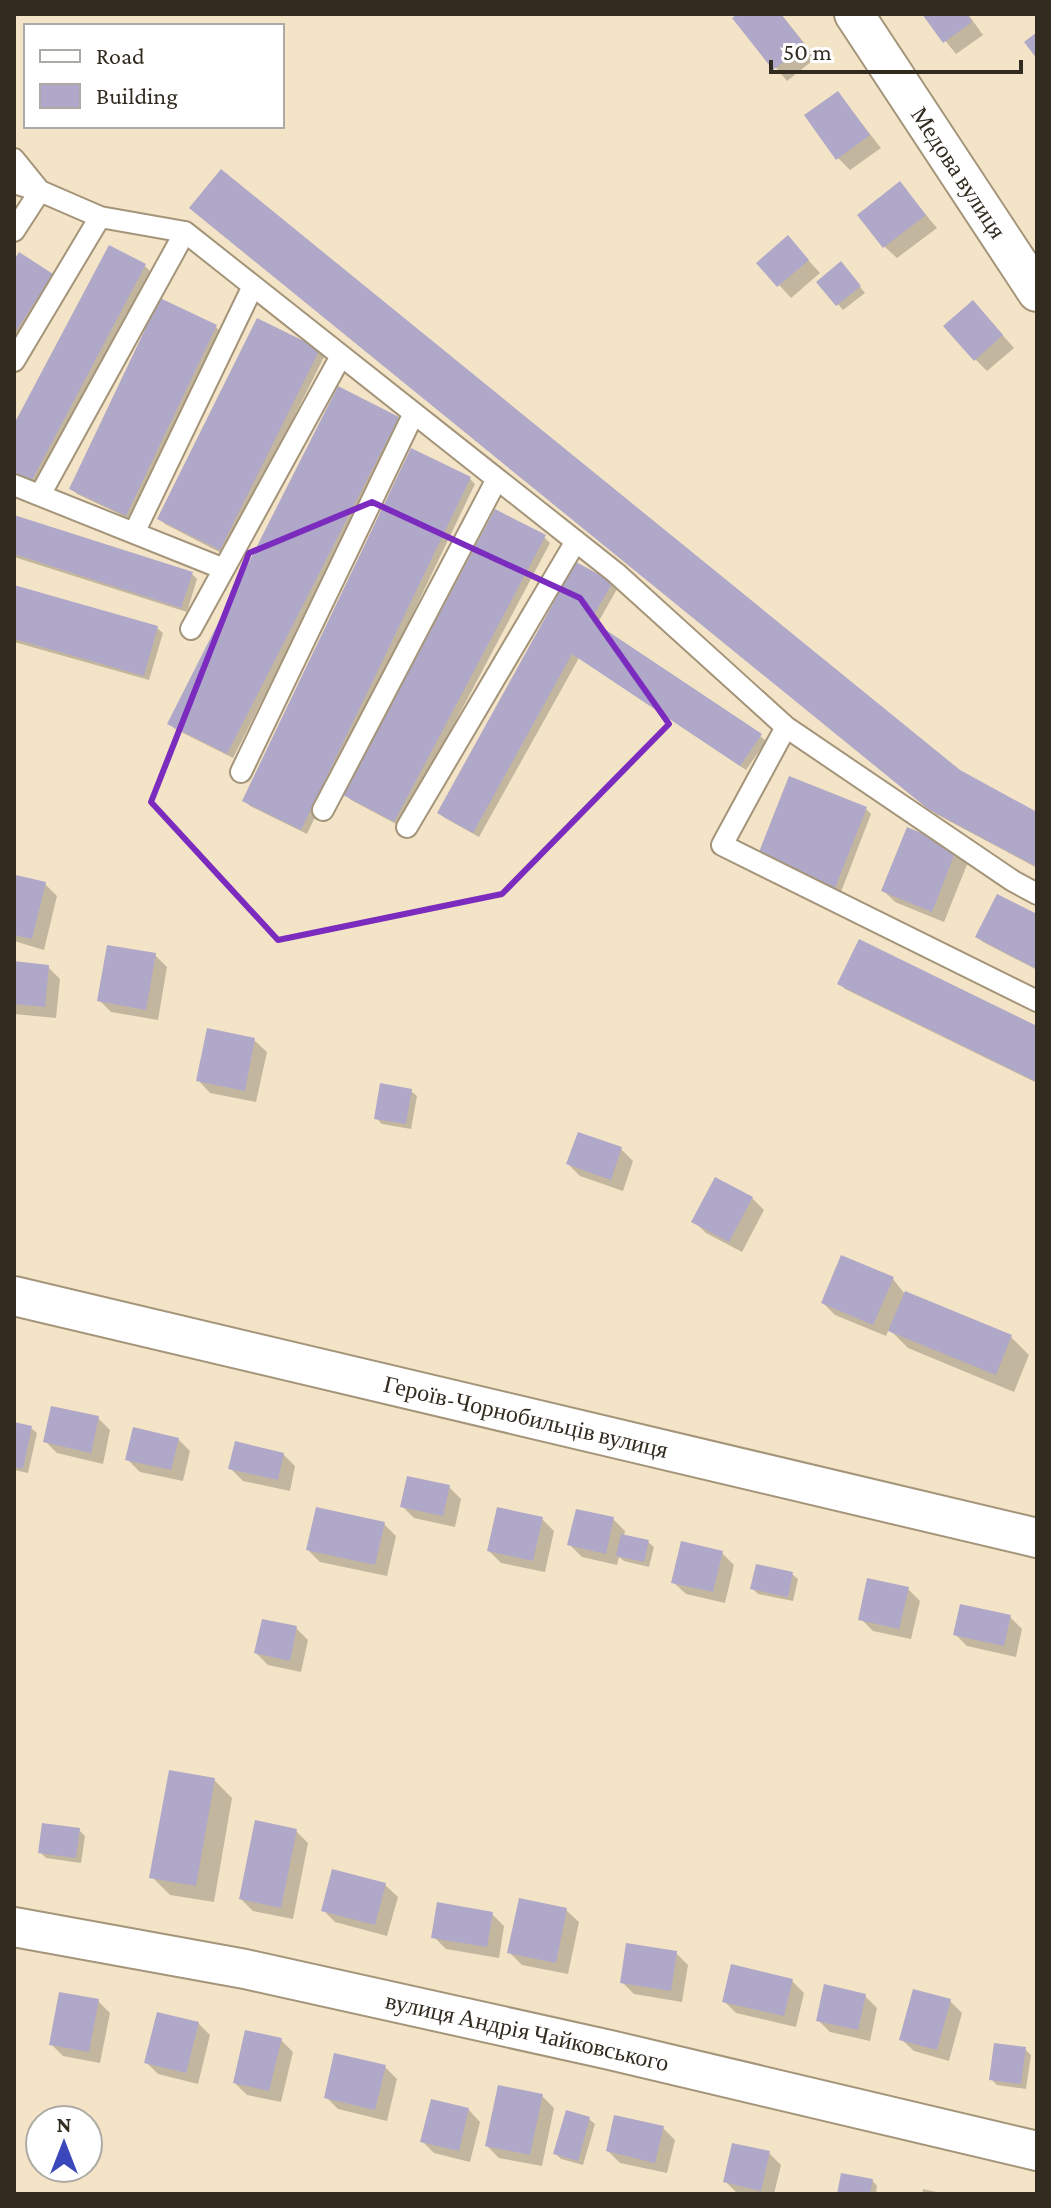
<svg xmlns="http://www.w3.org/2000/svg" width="1051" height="2208" font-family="'Crimson Pro',serif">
  <rect width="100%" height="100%" fill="#f4e4c7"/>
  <path fill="#0003" d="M740,14H781L816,58L787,81L735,18Z
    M924,14H968L983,35L956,54Z
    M838,93L881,148L850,170L838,158Z
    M900,184L937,228L897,258L885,247Z
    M197,214L958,772L1037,814V868L936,814Z
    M799,250L820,273L791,298L759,263Z
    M14,264L52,276L57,281L14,348Z
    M145,266L150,271L37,486L14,474V429Z
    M846,269L865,293L843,310L819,282Z
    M985,315L1014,348L987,371L975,359Z
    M216,327L221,332L132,520L77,494L71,488Z
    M319,351L324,357L225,555L165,524L159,518Z
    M398,419L403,424L233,758L175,729L169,723Z
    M469,478L475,484L307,834L250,806L245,801Z
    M14,517L192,574L197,579L187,612L14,557Z
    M544,537L550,543L400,826L351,800L345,794Z
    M611,584L617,589L596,626L760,736L766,741L746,770L579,658L479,837L445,818L439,813Z
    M14,587L157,628L163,633L149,680L14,642Z
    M866,809L871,814L841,892L765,862Z
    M956,850L968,862L944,922L895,902L883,890Z
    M18,878L45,884L57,896L44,950L14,941V892Z
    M1037,917V970L983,942L977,937Z
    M155,955L167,967L158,1020L111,1012L99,1000Z
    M14,963L48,967L60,979L56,1018L14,1014Z
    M840,984L1037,1029V1083L845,989Z
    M254,1040L267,1052L256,1102L210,1093L198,1080Z
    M411,1091L417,1096L411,1129L382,1124L376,1118Z
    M621,1149L633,1161L623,1191L580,1176L568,1164Z
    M752,1198L764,1210L742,1252L706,1233L694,1221Z
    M893,1279L904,1293L1011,1337L1029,1355L1014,1392L908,1348L889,1329L886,1336L835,1315L823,1303Z
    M98,1418L110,1430L103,1464L57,1453L45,1441Z
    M14,1424L31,1428L37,1433L28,1473L14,1470Z
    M178,1439L190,1451L183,1481L140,1472L128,1460Z
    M283,1454L295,1466L290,1491L243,1481L231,1469Z
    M449,1487L461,1499L455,1527L414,1518L402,1506Z
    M542,1519L554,1531L545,1572L501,1563L489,1551Z
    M613,1519L625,1531L624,1536L648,1542L654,1547L649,1567L624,1561L619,1557L617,1565L582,1557L570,1545Z
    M384,1524L396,1536L387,1576L320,1562L308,1550Z
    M722,1553L734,1565L725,1603L686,1594L673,1582Z
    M792,1574L798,1579L793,1601L758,1594L752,1588Z
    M908,1589L920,1601L911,1639L873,1631L861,1619Z
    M1010,1617L1022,1629L1016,1657L967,1646L955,1634Z
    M296,1628L308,1640L301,1672L268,1665L256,1653Z
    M214,1780L232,1798L214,1902L170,1895L152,1877Z
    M79,1830L85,1836L81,1863L46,1858L40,1852Z
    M296,1831L308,1843L293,1919L253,1911L241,1899Z
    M385,1885L398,1897L387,1936L335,1922L323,1910Z
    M566,1910L579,1922L568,1974L522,1965L510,1953Z
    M492,1914L504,1926L499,1958L446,1949L434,1937Z
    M676,1953L688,1965L682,2002L634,1994L622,1982Z
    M792,1981L804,1993L796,2027L736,2013L724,2001Z
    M865,1996L877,2008L870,2041L830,2032L818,2020Z
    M98,2001L110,2013L100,2063L63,2056L51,2044Z
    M950,2001L962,2013L949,2061L914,2051L901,2039Z
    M198,2023L210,2035L198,2084L158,2074L146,2062Z
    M281,2040L293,2052L281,2102L247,2095L235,2083Z
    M1025,2049L1031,2055L1026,2089L997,2085L991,2079Z
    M385,2067L397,2079L387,2121L338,2109L326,2097Z
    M542,2096L554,2108L542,2166L499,2158L487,2146Z
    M468,2109L480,2122L470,2162L434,2153L422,2141Z
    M589,2119L595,2124L583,2165L561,2159L556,2154Z
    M663,2128L675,2140L667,2173L620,2163L608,2151Z
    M769,2153L781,2165L774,2194L737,2193L725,2181Z
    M872,2180L877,2186L876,2194H839Z
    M923,2189L946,2194H922Z"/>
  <path fill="#b0a8c8" d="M737,14H781L805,45L773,70L732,18Z
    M922,14H967L972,22L943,43Z
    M1037,32V59L1024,42Z
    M838,91L870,135L836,160L804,115Z
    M221,169L960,770L1037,812V867L928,809L189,208Z
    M900,181L926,215L883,248L857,215Z
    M788,235L809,260L777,287L756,263Z
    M109,245L146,264L31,482L14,473V424Z
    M19,252L53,274L14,334V260Z
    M841,261L861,286L836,306L816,282Z
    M160,298L217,325L126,516L69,489Z
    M973,300L1003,335L974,361L943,326Z
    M257,318L320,349L220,550L157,519Z
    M338,386L399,417L227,754L167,724Z
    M411,448L471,477L301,830L242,801Z
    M495,509L546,535L394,822L343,795Z
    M14,515L193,572L181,608L14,554Z
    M576,562L613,582L591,620L762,734L740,766L572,654L473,833L437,813Z
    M14,585L158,626L144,676L14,639Z
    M789,776L867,807L835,888L757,857Z
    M907,827L957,848L932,912L881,891Z
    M16,875L46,882L32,939L14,935Z
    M997,894L1037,914V969L975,937Z
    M859,939L1037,1026V1082L837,984Z
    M107,945L156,953L146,1010L97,1001Z
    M14,961L49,965L45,1007L14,1004Z
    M207,1028L255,1038L245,1091L196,1081Z
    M380,1083L412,1089L406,1124L374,1119Z
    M578,1132L622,1147L611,1180L566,1164Z
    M715,1177L753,1197L729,1242L691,1222Z
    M841,1255L894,1277L873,1325L821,1303Z
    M905,1291L1012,1335L996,1375L888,1331Z
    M51,1406L99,1416L91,1453L43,1442Z
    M14,1422L32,1426L23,1469L14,1467Z
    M133,1427L179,1438L171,1470L125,1460Z
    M235,1441L284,1453L278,1480L228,1469Z
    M407,1476L450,1485L443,1516L400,1507Z
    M316,1507L385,1522L375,1565L306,1550Z
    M497,1507L543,1517L533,1561L487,1551Z
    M576,1509L614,1517L606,1554L567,1545Z
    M621,1534L649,1540L644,1562L616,1556Z
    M681,1541L723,1551L713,1592L671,1583Z
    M756,1564L793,1572L788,1597L750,1589Z
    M867,1578L909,1587L899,1629L858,1620Z
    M960,1604L1011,1615L1004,1646L953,1635Z
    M262,1619L297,1626L290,1661L254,1653Z
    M169,1770L215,1778L196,1886L149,1878Z
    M255,1820L297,1829L281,1908L239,1899Z
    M42,1823L80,1828L76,1858L38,1853Z
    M332,1869L386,1883L375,1925L321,1911Z
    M519,1898L567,1908L556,1963L507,1953Z
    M437,1902L493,1912L487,1947L431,1938Z
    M626,1943L677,1951L671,1991L620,1983Z
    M731,1964L793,1979L784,2016L722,2002Z
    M824,1984L866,1994L858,2030L816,2021Z
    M913,1989L951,1999L937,2050L899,2040Z
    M59,1992L99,1999L89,2052L49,2045Z
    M157,2012L199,2022L186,2073L144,2063Z
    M245,2030L282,2038L269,2091L233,2083Z
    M994,2043L1026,2047L1021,2084L989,2080Z
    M334,2053L386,2065L375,2110L324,2098Z
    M498,2085L543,2094L530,2155L485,2146Z
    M431,2099L469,2108L459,2151L420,2142Z
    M566,2110L590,2117L578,2161L553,2154Z
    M614,2115L664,2126L655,2163L606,2151Z
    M732,2143L770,2151L761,2191L723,2182Z
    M841,2173L873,2179L870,2194H837Z"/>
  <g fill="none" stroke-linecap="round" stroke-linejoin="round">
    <g stroke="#a4957a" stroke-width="24">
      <path id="service" d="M14,159L40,191L100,217L185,232L616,573L786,727L722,845L1037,1001
        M14,183L40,191L14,231
        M14,361L100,217
        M14,485L224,569
        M40,495L185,232
        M134,533L253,286
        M191,629L341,356
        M786,727L1013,881L1037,894
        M241,772L414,413
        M323,810L497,479
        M407,827L576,541"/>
    </g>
    <g stroke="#a4957a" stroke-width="42">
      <g id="minor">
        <path id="s1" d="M854,14L1037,292"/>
        <path id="s2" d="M14,1296L1037,1538"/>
        <path id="s3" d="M14,1927L245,1969L610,2050L1037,2151"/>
      </g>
    </g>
    <use href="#service" stroke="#fff" stroke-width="20"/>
    <use href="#minor" stroke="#fff" stroke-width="38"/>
  </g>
  <path fill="none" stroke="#7b2cbf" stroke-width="6" stroke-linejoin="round" d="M372,502L580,598L669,724L502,894L278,940L151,802L249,553Z"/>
  <g text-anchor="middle" stroke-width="6" stroke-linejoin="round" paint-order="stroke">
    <g font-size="24" fill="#312b20" stroke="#fff">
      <text dy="8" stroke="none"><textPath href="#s1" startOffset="190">Медова вулиця</textPath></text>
      <text dy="8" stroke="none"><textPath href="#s2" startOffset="526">Героїв-Чорнобильців вулиця</textPath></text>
      <text dy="8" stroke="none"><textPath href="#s3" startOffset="524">вулиця Андрія Чайковського</textPath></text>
    </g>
  </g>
  <rect width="1051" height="2208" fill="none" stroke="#312b20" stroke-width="32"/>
  <rect x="24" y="24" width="260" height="104" fill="#ffffff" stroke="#adaaa6" stroke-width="2"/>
  <rect x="40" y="50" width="40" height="12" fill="#ffffff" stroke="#adaaa6" stroke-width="2"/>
  <text x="96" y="64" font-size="24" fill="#312b20">Road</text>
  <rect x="40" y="84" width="40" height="24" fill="#b0a8c8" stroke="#adaaa6" stroke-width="2"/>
  <text x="96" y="104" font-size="24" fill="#312b20">Building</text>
  <g transform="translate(64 2144)"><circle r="38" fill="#ffffff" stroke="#adaaa6" stroke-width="2"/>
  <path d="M0-6L14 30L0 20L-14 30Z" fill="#3a48bc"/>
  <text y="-12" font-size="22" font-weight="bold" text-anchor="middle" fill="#312b20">N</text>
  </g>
  <path d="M771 60v12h250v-12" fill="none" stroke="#312b20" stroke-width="4"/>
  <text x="783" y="60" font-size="24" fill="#312b20" stroke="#ffffff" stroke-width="6" paint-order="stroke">50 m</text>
</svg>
